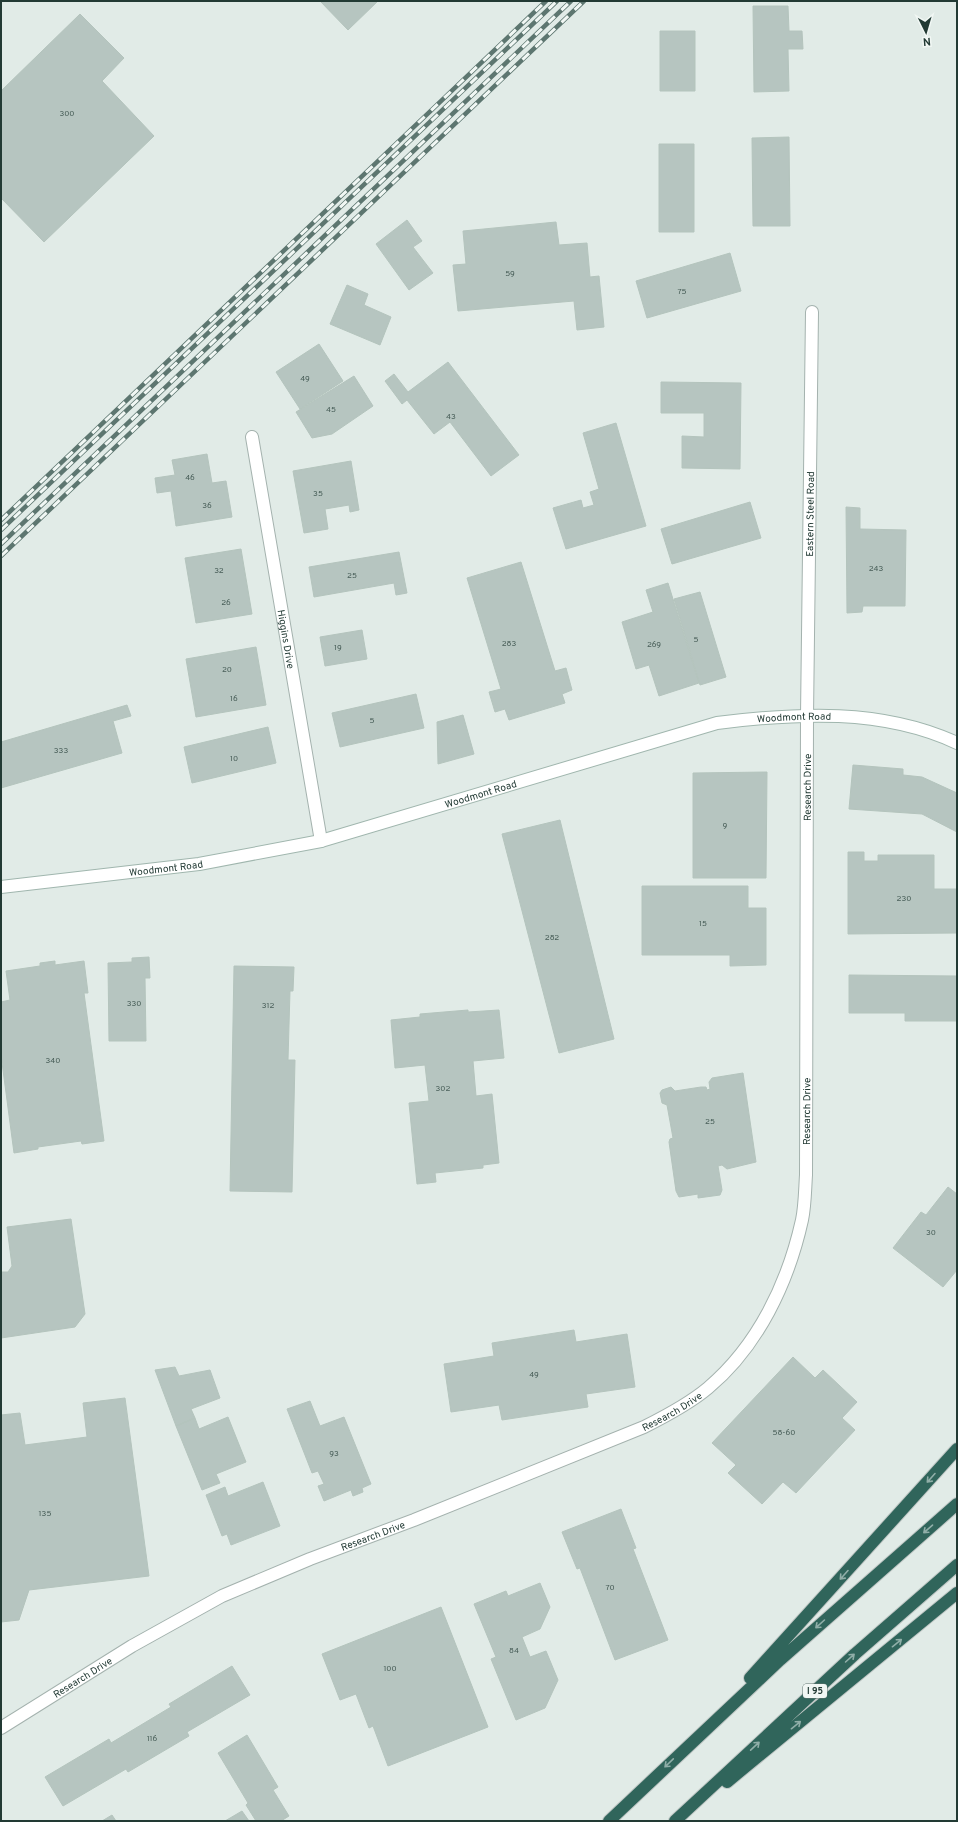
<svg xmlns="http://www.w3.org/2000/svg" width="958" height="1822" font-family="Overpass,sans-serif">
  <rect width="100%" height="100%" fill="#e1ebe7"/>
  <path fill="#b6c5c0" stroke="#b4c4bd" d="M320,1H378L348,30Z
    M753,6H788L789,31H802L803,49H788L789,91L754,92Z
    M80,14L124,58L102,81L154,136L44,242L1,198V91Z
    M660,31H695V91H660Z
    M789,137L790,226H753L752,138Z
    M659,144H694V232H659Z
    M407,220L422,241L413,247L433,273L409,290L376,244Z
    M556,222L559,245L587,243L590,277L599,276L604,327L577,330L574,301L458,311L453,265L466,264L463,231Z
    M730,253L741,291L647,318L636,281Z
    M347,285L368,294L364,305L391,317L380,345L330,324Z
    M319,344L343,381L300,409L276,372Z
    M448,362L519,455L491,476L450,422L434,434L407,400L402,404L385,381L394,374L408,392Z
    M354,376L373,406L332,434L312,438L296,412Z
    M661,382L741,383L740,469L682,468V436L704,437V413H661Z
    M616,423L646,526L566,549L553,508L581,500L583,508L594,505L590,492L599,489L583,433Z
    M207,454L212,483L226,481L232,517L176,526L171,491L157,493L155,478L175,475L172,460Z
    M351,461L359,510L350,512L349,505L325,509L328,529L304,533L293,471Z
    M750,502L761,538L672,564L661,529Z
    M846,507L860,508V529L906,530L905,606H863L862,612L847,613Z
    M241,549L252,614L196,623L185,558Z
    M399,552L407,593L396,595L394,583L314,597L309,567Z
    M521,562L555,671L566,668L572,690L562,694L565,703L509,720L505,709L495,712L489,692L501,689L467,578Z
    M668,583L699,683L659,696L649,665L636,669L622,622L653,612L646,590Z
    M700,592L726,677L700,685L674,599Z
    M362,630L367,659L325,666L320,637Z
    M256,647L266,705L196,717L186,659Z
    M416,694L424,728L340,747L332,713Z
    M127,705L131,716L113,721L122,753L1,788V742Z
    M463,715L474,754L438,764L437,722Z
    M268,727L276,763L192,783L184,747Z
    M853,765L903,769V775L922,777L957,793V832L922,814L849,809Z
    M767,772L766,878H693V773Z
    M560,820L614,1039L559,1053L502,834Z
    M848,852H864V861H878V855H934V889H957V933L848,934Z
    M642,886H748V908H766V965L730,966V955H642Z
    M149,957L150,978H145L146,1041H109L108,963L132,962V958Z
    M55,961V965L84,961L88,993H84L104,1141L82,1144L81,1141L38,1147V1149L14,1153L1,1055V1002L10,1000L6,971L40,966V963Z
    M234,966L294,967L293,991H290L288,1060H295L292,1192L230,1191Z
    M849,975L957,976V1021H905V1013H849Z
    M468,1010V1012L499,1010L504,1058L473,1061L476,1096L492,1094L499,1163L483,1165V1168L435,1173L436,1182L417,1184L409,1103L429,1101L425,1065L395,1068L391,1020L420,1017V1014Z
    M743,1073L756,1162L727,1169L722,1165L718,1166L722,1190L720,1195L698,1198V1194L679,1197L676,1191L669,1142L670,1139L673,1138L667,1105L662,1103L660,1093L662,1090L671,1087L675,1091L701,1087H706L707,1090L710,1089L709,1082L712,1078Z
    M948,1187L957,1194V1270L943,1287L893,1248L921,1212L926,1215Z
    M71,1219L85,1314L75,1327L1,1338V1272H8L12,1266L7,1227Z
    M574,1330L576,1342L627,1334L635,1387L586,1394L588,1407L502,1420L499,1405L451,1412L444,1364L494,1356L492,1343Z
    M793,1357L815,1378L823,1370L857,1402L842,1418L855,1430L796,1493L783,1482L762,1504L728,1473L736,1465L712,1443Z
    M175,1367L179,1376L210,1370L220,1398L191,1409L195,1418L176,1426L155,1370Z
    M125,1398L149,1576L29,1590L19,1620L1,1622V1415L20,1413L25,1445L87,1437L83,1403Z
    M310,1401L320,1426L344,1417L371,1484L362,1488L363,1492L353,1496L351,1490L324,1501L318,1486L324,1484L318,1471L312,1473L287,1409Z
    M228,1417L246,1462L216,1474L220,1483L202,1490L176,1426L195,1418L199,1429Z
    M263,1482L280,1526L231,1545L227,1534L222,1536L206,1495L225,1487L228,1496Z
    M621,1509L636,1548L633,1549L668,1640L615,1660L580,1568L577,1569L562,1532Z
    M540,1583L550,1607L540,1629L522,1637L530,1657L546,1651L558,1680L545,1708L516,1720L491,1659L496,1657L474,1604L506,1591L508,1596Z
    M441,1607L488,1727L388,1766L373,1726L369,1728L356,1694L340,1700L322,1654Z
    M232,1666L250,1695L187,1732L189,1736L128,1772L126,1769L63,1806L45,1777L109,1739L111,1743L171,1707L169,1704Z
    M247,1735L278,1787L273,1790L289,1816L281,1821H256L246,1805L248,1803L218,1753Z
    M242,1811L249,1821H225Z
    M112,1815L116,1821H102Z"/>
  <g fill="none" stroke-linecap="round" stroke-linejoin="round">
    <g stroke="#a4b2ae" stroke-width="14">
      <g id="minor">
        <path id="s1" d="M252,437L321,841"/>
        <path id="s2" d="M807,716L812,312"/>
      </g>
    </g>
    <g stroke="#a4b2ae" stroke-width="14">
      <g id="tertiary">
        <path id="s3" d="M1,1728L132,1646L222,1596L310,1559L414,1520L644,1427C666,1416 689,1404 708,1388C758,1346 788,1283 802,1220C805,1206 805,1190 806,1175L807,716"/>
      </g>
    </g>
    <g stroke="#a0b6ae" stroke-width="14">
      <g id="secondary">
        <path id="s4" d="M1,887L199,864L321,841L717,723C797,713 882,708 957,743"/>
      </g>
    </g>
    <g stroke="#c1c8c6" stroke-width="14">
      <path id="motorway" d="M750,1678L957,1449
        M727,1782L957,1593
        M609,1821L780,1660L957,1504
        M675,1821L855,1654L957,1565"/>
    </g>
    <use href="#minor" stroke="#fff" stroke-width="12"/>
    <use href="#tertiary" stroke="#fff" stroke-width="12"/>
    <use href="#secondary" stroke="#fff" stroke-width="12"/>
    <use href="#motorway" stroke="#30655b" stroke-width="12"/>
    <g stroke="#5d7670" stroke-width="4.5">
      <path id="rail" d="M1,520L546,1
        M1,530L557,1
        M1,544L571,1
        M1,556L584,1"/>
    </g>
    <use href="#rail" stroke="#f1f7f4" stroke-width="3" stroke-dasharray="9" stroke-linecap="butt"/>
  </g>
  <defs><path id="oneway-shaft" d="M-6 0H5M1.5-3L5.5 0L1.5 3" fill="none" stroke-width="1.6" stroke-linecap="round" stroke-linejoin="round"/></defs>
  <g stroke="#90aea8">
    <use href="#oneway-shaft" transform="translate(931 1478) rotate(132)"/>
    <use href="#oneway-shaft" transform="translate(928 1529) rotate(139)"/>
    <use href="#oneway-shaft" transform="translate(844 1575) rotate(132)"/>
    <use href="#oneway-shaft" transform="translate(820 1624) rotate(138)"/>
    <use href="#oneway-shaft" transform="translate(897 1643) rotate(-39)"/>
    <use href="#oneway-shaft" transform="translate(850 1658) rotate(-42)"/>
    <use href="#oneway-shaft" transform="translate(796 1725) rotate(-39)"/>
    <use href="#oneway-shaft" transform="translate(755 1746) rotate(-43)"/>
    <use href="#oneway-shaft" transform="translate(669 1763) rotate(136)"/>
  </g>
  <g text-anchor="middle" stroke-width="3" stroke-linejoin="round" paint-order="stroke">
    <g font-size="8" fill="#475d57">
      <text x="67" y="116">300</text>
      <text x="510" y="276">59</text>
      <text x="682" y="294">75</text>
      <text x="305" y="381">49</text>
      <text x="331" y="412">45</text>
      <text x="451" y="419">43</text>
      <text x="190" y="480">46</text>
      <text x="318" y="496">35</text>
      <text x="207" y="508">36</text>
      <text x="876" y="571">243</text>
      <text x="219" y="573">32</text>
      <text x="352" y="578">25</text>
      <text x="226" y="605">26</text>
      <text x="696" y="642">5</text>
      <text x="509" y="646">283</text>
      <text x="654" y="647">269</text>
      <text x="338" y="650">19</text>
      <text x="227" y="672">20</text>
      <text x="234" y="701">16</text>
      <text x="372" y="723">5</text>
      <text x="61" y="753">333</text>
      <text x="234" y="761">10</text>
      <text x="725" y="828">9</text>
      <text x="904" y="901">230</text>
      <text x="703" y="926">15</text>
      <text x="552" y="940">282</text>
      <text x="134" y="1006">330</text>
      <text x="268" y="1008">312</text>
      <text x="53" y="1063">340</text>
      <text x="443" y="1091">302</text>
      <text x="710" y="1124">25</text>
      <text x="931" y="1235">30</text>
      <text x="534" y="1377">49</text>
      <text x="784" y="1435">58-60</text>
      <text x="334" y="1456">93</text>
      <text x="45" y="1516">135</text>
      <text x="610" y="1590">70</text>
      <text x="514" y="1653">84</text>
      <text x="390" y="1671">100</text>
      <text x="152" y="1741">116</text>
    </g>
    <rect fill="#f1f7f4" stroke="#60736e" stroke-width="1" x="803" y="1684" width="24" height="14" rx="3"/>
    <g font-size="9" font-weight="bold" fill="#223a34">
      <text x="815" y="1694">I 95</text>
    </g>
    <g font-size="10" fill="#223a34" stroke="#f1f7f4">
      <text dy="4" stroke="none"><textPath href="#s2" startOffset="202">Eastern Steel Road</textPath></text>
      <text dy="4" stroke="none"><textPath href="#s1" startOffset="205">Higgins Drive</textPath></text>
      <text dy="4" stroke="none"><textPath href="#s4" startOffset="814">Woodmont Road</textPath></text>
      <text dy="4" stroke="none"><textPath href="#s3" startOffset="1416">Research Drive</textPath></text>
      <text dy="4" stroke="none"><textPath href="#s4" startOffset="490">Woodmont Road</textPath></text>
      <text dy="4" stroke="none"><textPath href="#s4" startOffset="166">Woodmont Road</textPath></text>
      <text dy="4" stroke="none"><textPath href="#s3" startOffset="1092">Research Drive</textPath></text>
      <text dy="4" stroke="none"><textPath href="#s3" startOffset="744">Research Drive</textPath></text>
      <text dy="4" stroke="none"><textPath href="#s3" startOffset="420">Research Drive</textPath></text>
      <text dy="4" stroke="none"><textPath href="#s3" startOffset="96">Research Drive</textPath></text>
    </g>
  </g>
  <rect width="958" height="1822" fill="none" stroke="#223a34" stroke-width="4"/>
  <g transform="translate(926 32) rotate(175)" stroke="#f1f7f4" stroke-width="3" paint-order="stroke">
  <path d="M0-3L7 15L0 10L-7 15Z" fill="#223a34"/>
  <text y="-6" font-size="11" font-weight="bold" text-anchor="middle" fill="#223a34">N</text>
  </g>
</svg>
